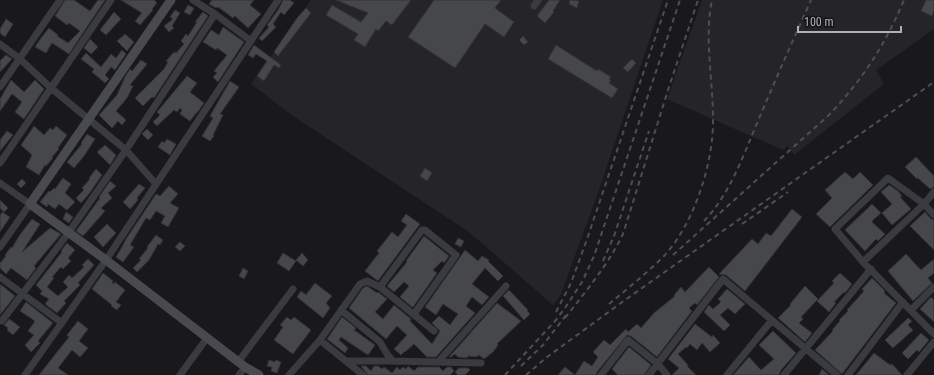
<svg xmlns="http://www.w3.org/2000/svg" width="934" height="375" font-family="'Roboto Condensed',sans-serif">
  <rect width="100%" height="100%" fill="#19191b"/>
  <path fill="#252528" d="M311,0H663L598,193L561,294L553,305L469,232L293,116L251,84Z
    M702,0H934V29L876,70L884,84L794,155L788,146L783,150L667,99Z"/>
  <path fill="#46474b" stroke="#333337" d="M65,0H74L90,11L98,0H105L69,54L52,43L46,53L35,47L41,38L49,28L58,35L57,36L68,43L80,31L69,23L67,25L55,16Z
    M121,0H154L157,3L152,9L153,10L140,25L135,21L142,13Z
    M212,0H254L250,5L261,14L248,28L235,16L233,18L218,7L216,8L209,4Z
    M283,0H290L294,3L284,15L281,12L273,24L276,27L262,41L259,38L269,27L267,25L278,10Z
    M336,0H411L392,25L386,21L378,31L376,29L365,47L354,40L358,34L326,15L332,5L361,22L368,13Z
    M434,0H501L495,8L514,22L504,37L485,24L455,68L408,37Z
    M549,0H560L553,11L554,12L545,23L537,16Z
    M570,0L579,1L577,8L569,4Z
    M926,0H934V10L932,16L921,11Z
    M188,5L194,8L190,15L184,12Z
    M306,8L311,13L278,56L274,52L297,18Z
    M175,10L180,13L172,26L174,28L169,32L164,26L173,19L170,17Z
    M114,12L121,19L106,35L100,30Z
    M203,12L208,16L154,98L152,97L143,106L135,98L164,69L168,62L166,61L174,52L176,53L184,44L181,41L186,34L188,36L197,22H195Z
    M6,19L13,24L5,37L0,33V29Z
    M223,27L244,42L218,82L213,77L217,73L214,71L227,55L217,48L216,50L203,42L211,30L219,35Z
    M125,34L134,42L127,51L117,41Z
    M523,36L528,42L524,45L519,40Z
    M90,39L98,47L91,54L84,48Z
    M254,45L281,65L279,68L274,65L264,81L257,76L267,61L256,54L253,58L248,55Z
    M556,45L597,71L598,69L611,77L609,79L611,80L609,83L618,89L612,98L548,59Z
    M122,50L126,54L115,70L111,67L105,75L109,79L105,83L92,72L94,69L81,59L86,53L101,67L111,54L116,58Z
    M6,55L12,59L0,72V61Z
    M632,59L636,63L628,72L623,68Z
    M141,60L147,64L130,85L133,86L127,98L116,111L126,120L122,125L118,121L112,128L99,115L117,95L125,77L130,69L132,71Z
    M187,76L197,83L190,92L204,103L197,113H196L190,121L180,114L182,110L180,108L177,112L174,110L157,126L153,122L160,115L157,112Z
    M11,80L24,92L35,80L44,89L24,119L15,112L22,102L12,94L0,111V99Z
    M230,81L239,87L220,114L223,115L213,135L214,136L210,141L202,136L213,118L210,116Z
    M34,126L44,135L50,128L53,130L56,126L67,135L58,148L59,149L52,157L53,158L46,166L45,165L39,175L26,167L32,155L21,145Z
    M147,129L153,135L148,140L142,134Z
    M7,131L13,135L0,151V140Z
    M87,134L95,139L84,156L74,168L67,162L82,144L81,143Z
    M167,139L176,144L170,155L158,147L162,141L164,143Z
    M105,145L116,155L110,165L97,152Z
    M916,157L934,176V187L930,189L918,178L917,179L905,167Z
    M425,168L432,173L427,181L420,176Z
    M96,169L102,175L89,194L81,203L76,198L84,190L82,188L90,179L89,178Z
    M845,172L853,179L860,172L873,185L830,227L816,214L832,198L825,190Z
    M63,178L71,184L65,193L75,202L67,210L59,204L55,209L48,204L47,207L40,202L49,191L50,192L54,188L55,189Z
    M22,179L26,183L21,188L17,184Z
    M110,181L116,186L108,193L112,198L101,208L105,211L83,236L76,231L100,198L99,197Z
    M139,184L145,188L137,198L138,200L130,209L123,202Z
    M889,185L898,191L902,196L900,197L911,209L892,225L882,213L892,204L881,192Z
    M169,186L178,194L170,203L179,208L168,227L161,223L165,216L156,211L150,220L146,218L130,245L134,247L123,262L116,257L122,247L126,239L156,194L160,196Z
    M0,200L8,208L4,212L0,208Z
    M872,204L881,213L873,220L872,222L885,234L878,241L876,239L865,251L845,230Z
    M792,209L802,217L745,291L726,275L719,274L752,239L758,244L766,233L771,236Z
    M2,212L10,217L0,232V216Z
    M66,212L73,217L69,223L63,219Z
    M925,212L931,219L934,220V250L910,226Z
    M406,214L420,224L378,281L365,271L379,253L377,251L392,232L398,237L407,225L401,221Z
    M32,219L40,224L22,252L50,228L61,234L34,266L36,268L27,280L11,268L6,274L0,268V263L6,256L5,255L11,247L12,248L19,236Z
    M107,224L116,233L103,247L94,237Z
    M156,235L163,240L160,245L158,244L149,260L137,272L133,268L141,260L139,259L148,248L147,247Z
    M424,236L449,256L444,263L442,261L433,270L437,273L413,307H412L400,297L409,286L404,282L394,292L387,286L407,262L406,261Z
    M458,238L464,241L461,247L455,244Z
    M180,242L185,246L180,251L175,247Z
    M67,243L75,250L68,258L71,261L63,269L61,267L52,277L54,278L47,287L58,296L68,287L63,282L69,275L72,278L84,267L82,265L88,259L94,265L78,283L80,285L64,301L66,303L57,313L45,304L49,299L40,294L42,291L36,285L62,252L61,251Z
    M465,250L478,261L482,256L489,260L488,261L503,276L498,281L485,268L472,284L489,297L482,305L472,297L466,306L475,313L436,357H427L414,344L405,352V351L401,355L394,349L407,335L397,326L386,339L349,308L363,288L367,286L377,293L378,292L387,299L375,312L383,319L394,305L411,319L410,321L432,344L440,331L432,323L439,316L450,325L458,314L443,304L436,315L425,307Z
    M283,253L296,261L289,271L277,263Z
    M302,253L308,260L303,266L296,260Z
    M906,254L921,270L934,259V273L928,278L932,283L913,301L888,271Z
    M709,267L719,277L697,305L695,303L689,308L692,311L657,357L631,336L627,335L597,372L596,375H575L584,361L592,366L598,357L593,352L604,340L610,345L626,329L628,332L637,324L641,328L654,313L675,296L674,295L681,287L685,292Z
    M243,268L248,271L244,279L239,276Z
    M103,273L113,281L112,283L113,284L115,282L125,290L116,302L121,305L117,310L111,306L112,305L92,289Z
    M840,273L852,284L845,293L844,292L834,302L836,303L829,312L817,301L834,283L832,281Z
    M872,278L885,291L884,293L896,303L842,374L815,350L833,331L832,330L840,321L839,320L848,311L847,310L864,291L862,289Z
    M315,283L332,296L326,303L330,308L323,318L297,297L301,291L306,295Z
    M0,284L15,296L0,315Z
    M805,286L818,299L801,317L803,319L799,323L812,333L805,342L778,318L791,305L790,304Z
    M727,289L745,304L735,314L728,308L720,315L730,325L724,331L704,312L709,305L713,309L721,302L718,299Z
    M509,290L528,310L527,311L530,314L524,320L503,296Z
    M931,297L934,300V322L920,309Z
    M26,302L53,323L38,341L40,343L31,352L25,345L34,335L28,331L35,321L20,311Z
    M497,303L521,321L497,344L498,345L493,352L484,359L479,355L476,357L468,356L467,358L458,357L455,354L451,357H449Z
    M287,317L291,320L294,317L311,330L293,354L274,340L283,327L280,325Z
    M342,317L356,328L354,330L375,345L368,355L341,337L339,340L348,348L345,353L327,339Z
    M908,318L912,321L908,325L913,330L893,348L885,340Z
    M9,319L20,327L13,335L7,330L8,328L4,325Z
    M78,321L88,329L79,341L88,348L80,357L72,350L58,368L68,375H39L69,337L67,335Z
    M695,324L712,337L713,335L720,343L710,352L702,343L697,350L690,344L687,348L686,347L678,354L688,365L687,366L696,375H672L679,368L668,359Z
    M773,331L796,353L781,370L779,375H733L749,357L761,370L774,359L759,345Z
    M921,333L929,340L919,352L917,350L908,359L902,353Z
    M629,347L651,365L644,375H618L612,369Z
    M874,353L890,365L892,364L902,375H856Z
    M269,360L275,362L276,360L281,362L277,373L271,371L272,367L267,366Z
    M361,366H366L371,371L374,366H378L382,369L384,367L392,373L397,367L400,370L403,367L406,369L408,366L414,371L418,367H439L443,371L447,367H451L454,371L450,375H368Z
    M565,367L575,375H558Z
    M459,368H468L470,370L465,375H458L455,372Z
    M822,369L829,375H819Z"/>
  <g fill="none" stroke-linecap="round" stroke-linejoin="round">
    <path stroke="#3a3b40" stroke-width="7" d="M534,6L538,0
      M215,14L251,41
      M0,44L20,59L51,88L126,150L156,184
      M0,87L60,0
      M0,163L111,0
      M0,183L30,204L0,247
      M934,215L924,204L888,178L835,229L863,262L934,334
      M863,262L924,204L934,192
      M0,277L62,323
      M380,287L422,230H425L456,255L414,314
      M341,310L380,342L387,354L393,361
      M911,310L934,287
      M2,321L69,232L126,150L215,14L193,0
      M320,340L363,375
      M348,361H393L481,363
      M238,362L293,289
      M438,362L506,286
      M25,375L106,260L278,0
      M180,375L207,338
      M239,375L245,367
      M289,375L320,340L360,284L367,281L380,287L434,331
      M601,375L628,340L658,364L667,375
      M649,375L723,279L837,375
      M727,375L772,320
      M784,375L871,269
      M848,375L903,302
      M907,375L934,342"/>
    <path stroke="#484a50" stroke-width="9" d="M171,0L30,204L106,260L245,367L259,375"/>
    <path stroke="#4d4f55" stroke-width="2" stroke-dasharray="5 4" stroke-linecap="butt" d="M704,221C732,192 745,150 761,114C777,76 794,38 811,0
      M742,224L788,192
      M673,255L829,115C863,79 885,45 904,0
      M603,261L614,236L649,131
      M609,304C627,289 647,273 664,256C694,224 714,162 713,118C713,79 704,39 712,0
      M556,312L571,283L586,242L668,0
      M565,318C586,291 608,265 623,234L668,90L698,0
      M521,366L543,345L567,314
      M505,375L556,320L565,308L582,282L594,256L680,0
      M526,375L547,357L625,300L934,82"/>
  </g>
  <path d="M798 26v6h103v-6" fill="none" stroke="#acb1ba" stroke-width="2"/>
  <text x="804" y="26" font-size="12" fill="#acb1ba" stroke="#141416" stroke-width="3" paint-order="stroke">100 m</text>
</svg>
